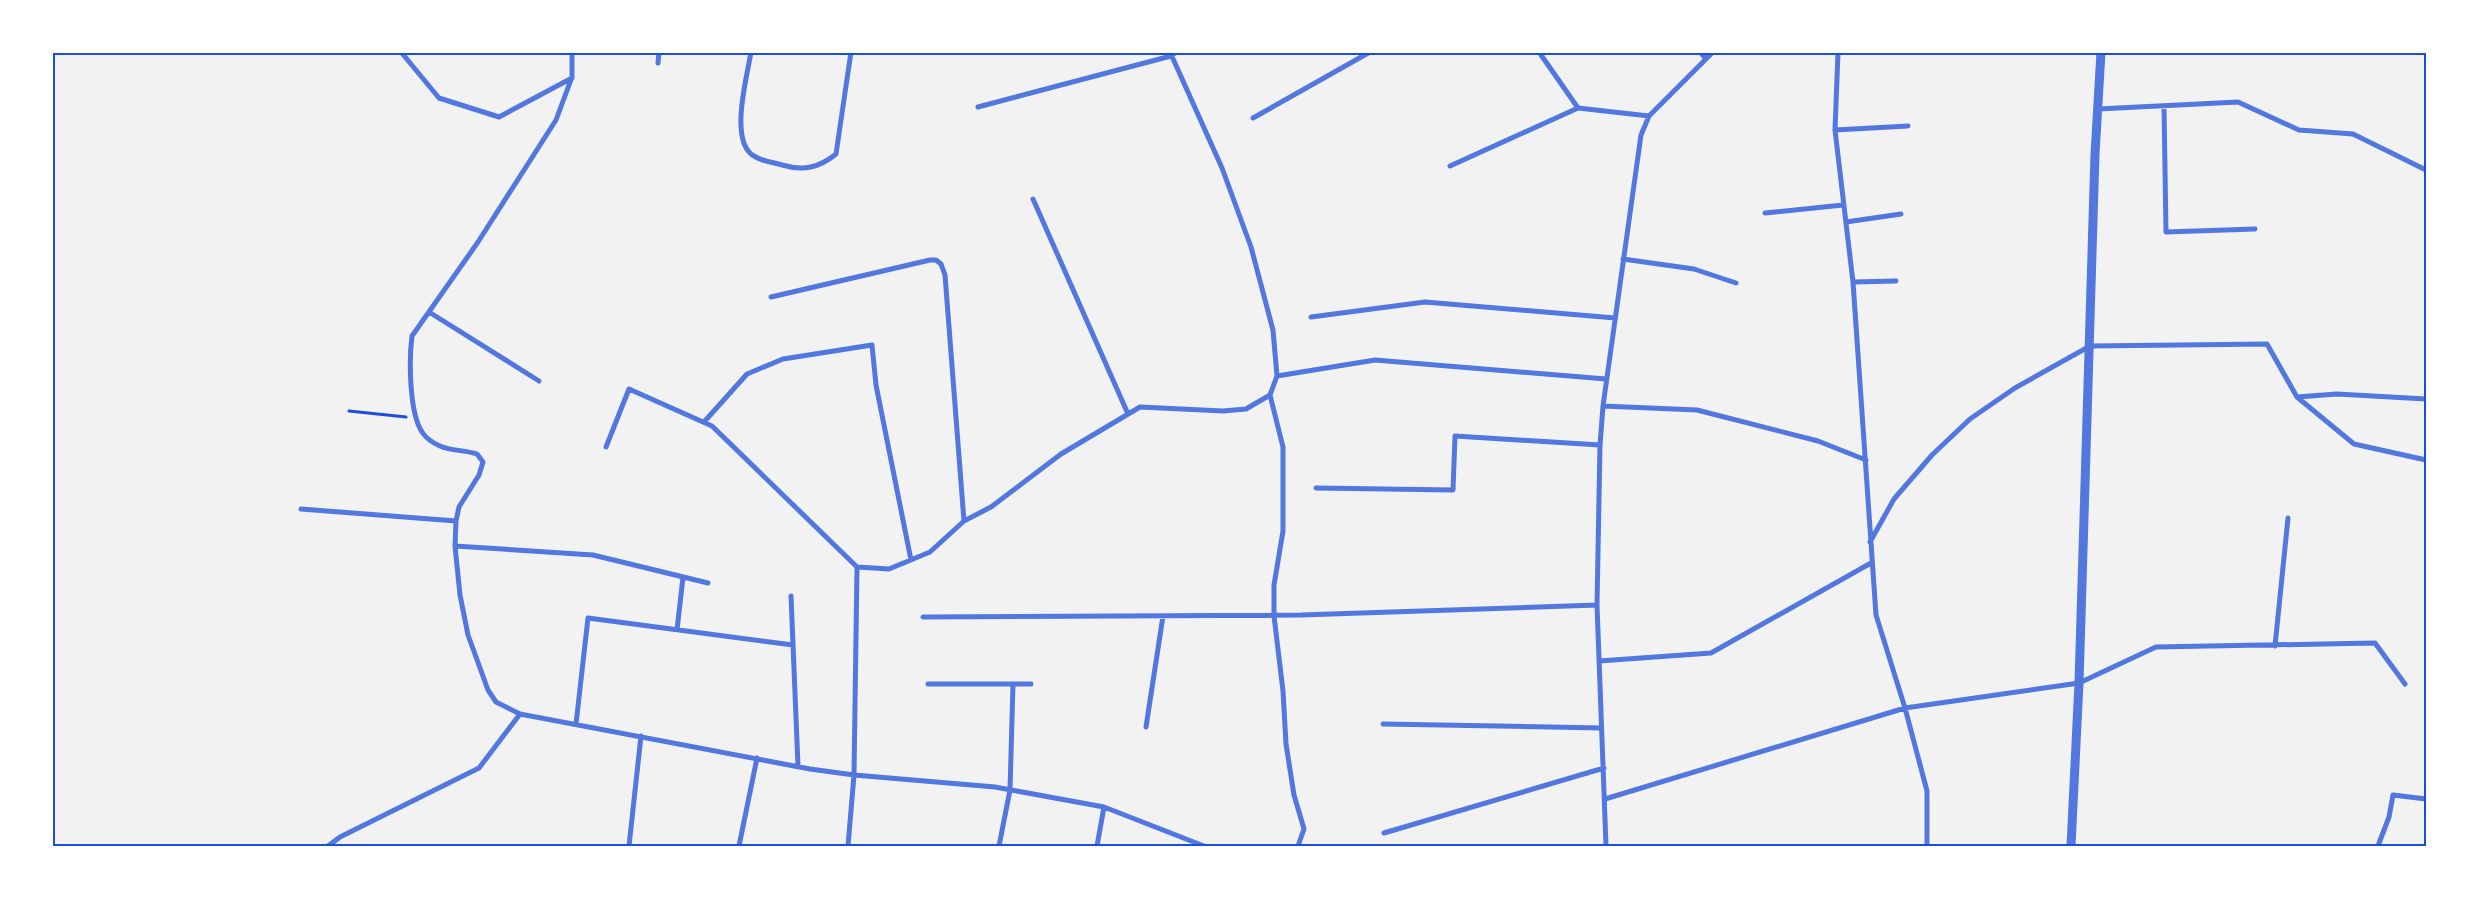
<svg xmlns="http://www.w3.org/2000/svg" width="2479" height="899" font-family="Karla,sans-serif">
  <rect width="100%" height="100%" fill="#f2f2f2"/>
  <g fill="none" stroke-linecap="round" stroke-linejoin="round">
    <path stroke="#1d4ed8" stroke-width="3" d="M349,411L406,417"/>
    <path stroke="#5277de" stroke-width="5" d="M401,52L439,98L499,117L572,78
      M572,52V77L556,120L478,242L412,336C409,359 409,412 422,432C426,438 433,443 440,446C451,451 465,450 477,454L483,462L479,475L459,507L456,521L455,546L460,595L468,635L488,690L496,702L520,714L810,769L854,775L995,787L1104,807L1204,846
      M751,52C747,77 731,134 750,153C758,161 773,162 782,165C803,171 819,168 836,154L851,52
      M1539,52L1578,108L1649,116
      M1700,52L1705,58
      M1838,52L1835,130L1853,282L1876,615L1905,708L1927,791V846
      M658,63L659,52
      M2164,106L2166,232L2255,229
      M978,107L1171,56L1176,52
      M2098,109L2238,102L2299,130L2353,134L2426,170
      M1253,118L1370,52
      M1835,130L1908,126
      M1450,166L1578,108
      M1033,199L1128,414
      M1765,213L1843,205
      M1846,222L1901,214
      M1623,259L1694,269L1736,283
      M1853,282L1896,281
      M771,297L930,260H936L941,264L945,275L964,521
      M429,312L539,381
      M1311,317L1425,302L1615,318
      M1277,376L1375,360L1606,379
      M1270,395L1283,447V531L1274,585V616L1283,691L1286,744L1294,795L1304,829L1298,846
      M2297,397L2337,394L2426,399
      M1603,406L1697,410L1818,441L1866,460
      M704,422L747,374L783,359L872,345L876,385L911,560
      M606,447L629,389L712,426L857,567L889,569L930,552L964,521L991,507L1061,454L1140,407L1223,411L1246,409L1270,395L1277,376L1273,330L1251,247L1222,168L1170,52
      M1316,488L1453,490L1455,436L1600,445
      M301,509L456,521
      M1870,542L1894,499L1932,455L1970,419L2015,388L2090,346L2267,344L2297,397L2354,444L2426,460
      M455,546L593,555L708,583
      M791,596L798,766
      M923,617L1301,615L1597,605
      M677,630L683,577
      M2275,646L2288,518
      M1599,661L1711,653L1871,563
      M928,684H1031
      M576,724L588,618L793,645
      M1383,724L1601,728
      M1146,727L1163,616
      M1605,799L1905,708L2079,683L2156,647L2375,643L2405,684
      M1384,833L1604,768
      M328,846L340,837L479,768L520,714
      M629,846L641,736
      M739,846L757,758
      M848,846L854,775L857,567
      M999,846L1010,790L1013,684
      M1097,846L1104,807
      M1606,846L1597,605L1600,445L1603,406L1641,135L1649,116L1713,52
      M2378,846L2389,817L2393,795L2426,799"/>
    <path stroke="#5277de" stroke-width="9" d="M2071,846L2079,683L2095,154L2101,52"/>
  </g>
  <rect width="2479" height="899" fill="none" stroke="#ffffff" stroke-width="108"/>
  <rect x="54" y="54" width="2371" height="791" fill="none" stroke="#1d4ed8" stroke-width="2"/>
</svg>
